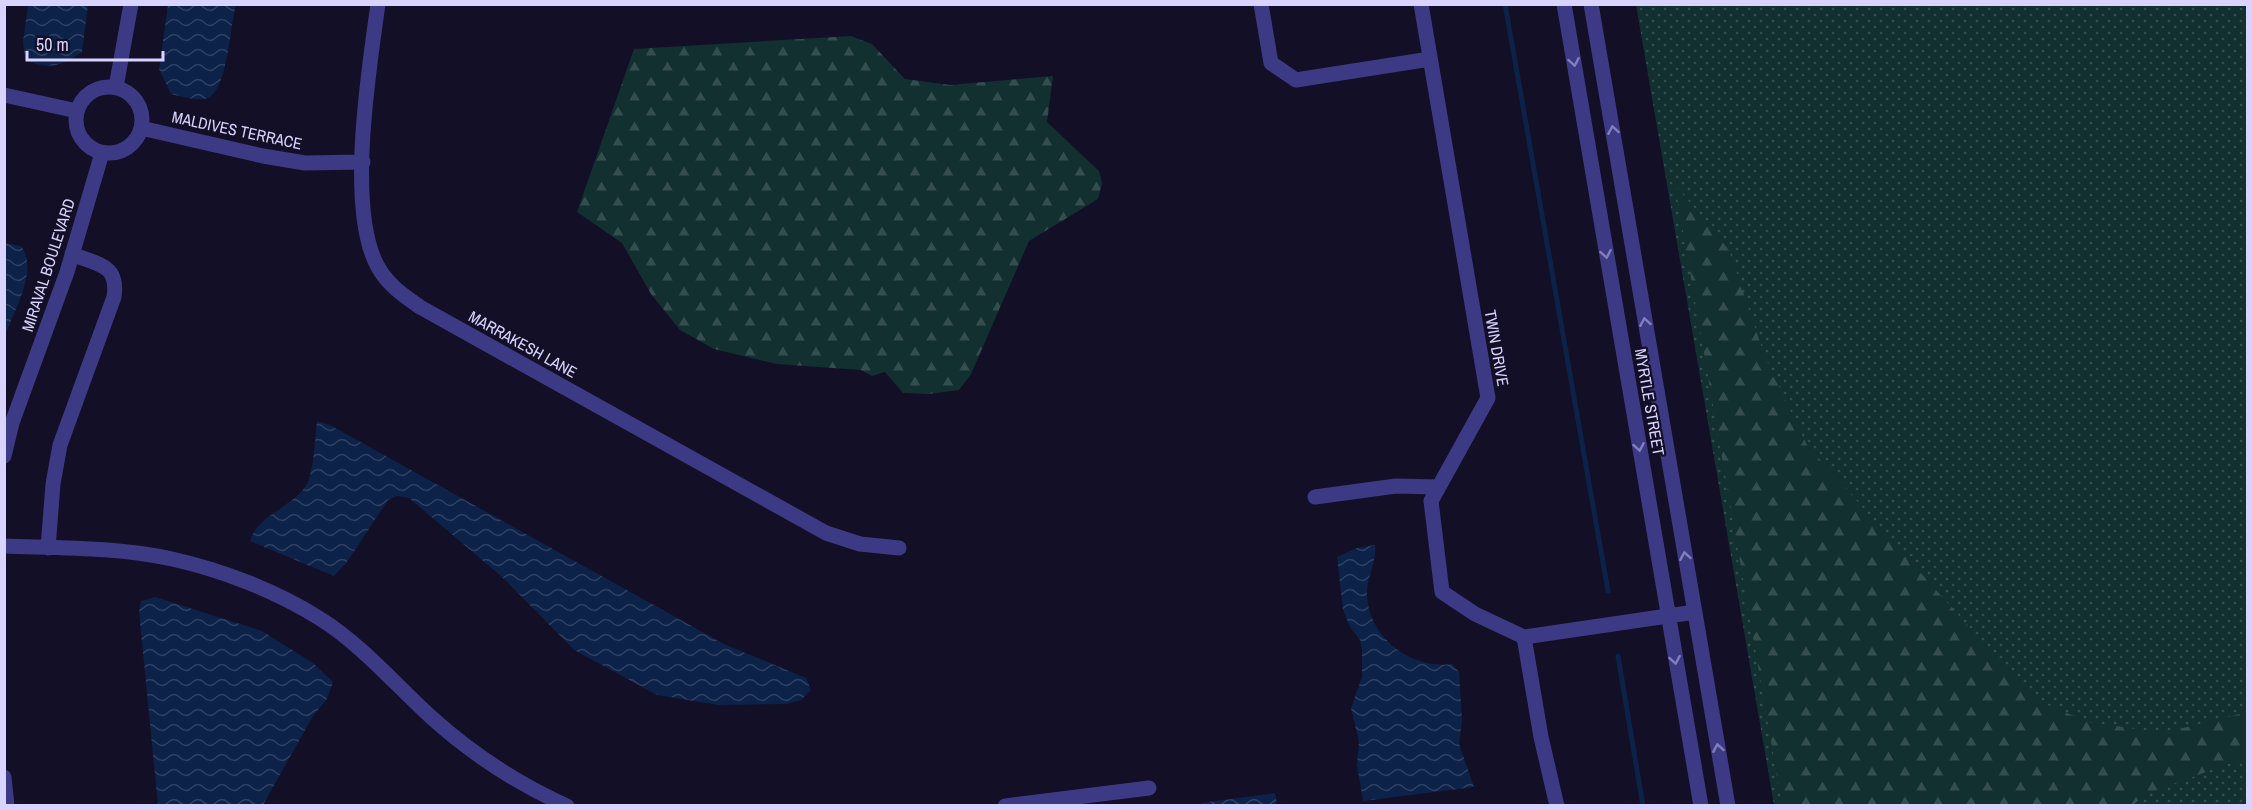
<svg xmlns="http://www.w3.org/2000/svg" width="2252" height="810" font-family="'Archivo Narrow',sans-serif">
  <defs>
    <pattern id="grass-dots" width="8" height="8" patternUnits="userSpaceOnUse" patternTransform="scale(1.5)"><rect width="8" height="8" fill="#12302f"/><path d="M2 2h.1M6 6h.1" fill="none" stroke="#344d4e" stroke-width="1.8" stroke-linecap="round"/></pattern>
    <pattern id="forest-firs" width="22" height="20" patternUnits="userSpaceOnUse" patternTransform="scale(1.5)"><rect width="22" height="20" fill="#12302f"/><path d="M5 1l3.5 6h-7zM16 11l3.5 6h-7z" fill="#344d4e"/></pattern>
    <pattern id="water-waves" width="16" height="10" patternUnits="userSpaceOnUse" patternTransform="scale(1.5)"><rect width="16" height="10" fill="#0c2248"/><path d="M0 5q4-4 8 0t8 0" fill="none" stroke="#2f4163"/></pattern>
  </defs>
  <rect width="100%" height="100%" fill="#130f26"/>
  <path fill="url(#grass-dots)" d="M1636,5H2247V805H1774Z"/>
  <path fill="url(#forest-firs)" d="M851,36L872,44L905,79L950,85L1053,76L1047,122L1099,171L1102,183L1098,199L1029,241L971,374L959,390L929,394L903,393L885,372L872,376L861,370L777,364L714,349L680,330L651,294L622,243L577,212L634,49Z
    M1675,185L1729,250L1765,357L1807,445L2033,699L2089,722L2163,733L2247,712V757L2146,794L2133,805H1782Z"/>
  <path fill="url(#water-waves)" d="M28,5H88L82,52C61,67 49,70 25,60L23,42Z
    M168,5H236C230,25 228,89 208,98C198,102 181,96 171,94L159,69Z
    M5,243L21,246C39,269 14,311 5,336Z
    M317,421L330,425L724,644L806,678L811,690L801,700L786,704L719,705L657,695L574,650L502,577L409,498L397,496L388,500L347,562L334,576L250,541C258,513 295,508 308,482C314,468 315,437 317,421Z
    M1375,545C1377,562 1366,578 1367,596C1369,637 1411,670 1452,664L1459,672L1462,720L1459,744L1474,787L1363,801L1357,765L1359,742L1351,708L1362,677V650L1360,640L1350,627L1343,610L1337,557L1357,548Z
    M155,597L262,631L313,663L333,682L327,699L313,716L263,805H158L139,612L141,601Z
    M1275,793L1277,805H1202L1201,803Z"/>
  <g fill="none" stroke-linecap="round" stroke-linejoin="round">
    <path stroke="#0c2248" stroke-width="5" d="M1505,4L1608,591
      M1618,656L1643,806"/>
    <path stroke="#3d3a85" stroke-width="15" d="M378,4C369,69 346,210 378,267C388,285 403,295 420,307L826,533L860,544L899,548
      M1261,4L1271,63L1296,80L1430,59
      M1421,4L1488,398L1431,501L1442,592L1475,614L1524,637L1541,737L1557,806
      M1564,4L1701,806
      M1591,4L1728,806
      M76 120a33 33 0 1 1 66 0a33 33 0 1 1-66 0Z
      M116,87L131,4
      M4,95L77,111
      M141,128L263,156L305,163L363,162
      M4,456L12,423L67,272L102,153
      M1315,497L1396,486L1437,487
      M4,546C60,548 118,547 172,559C222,570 276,591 319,618C361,644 395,684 431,717C473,755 516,783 567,806
      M48,548L53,484L60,445L114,297C119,264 98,265 72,254
      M1524,637L1695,612
      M4,777L7,806
      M1005,806L1149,788"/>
  </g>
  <defs><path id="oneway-chevron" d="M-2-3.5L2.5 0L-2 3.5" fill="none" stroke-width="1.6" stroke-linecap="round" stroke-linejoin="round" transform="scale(1.5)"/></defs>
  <g stroke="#837fbc">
    <use href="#oneway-chevron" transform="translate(1574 62) rotate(80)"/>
    <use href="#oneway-chevron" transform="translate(1613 130) rotate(-100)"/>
    <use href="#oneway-chevron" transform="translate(1606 254) rotate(80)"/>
    <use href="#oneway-chevron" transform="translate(1645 322) rotate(-100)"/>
    <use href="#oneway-chevron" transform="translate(1639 447) rotate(80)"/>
    <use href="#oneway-chevron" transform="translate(1685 556) rotate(-100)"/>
    <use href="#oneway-chevron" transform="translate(1675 660) rotate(80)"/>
    <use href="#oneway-chevron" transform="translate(1718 748) rotate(-100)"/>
  </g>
  <g text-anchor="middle" stroke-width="4.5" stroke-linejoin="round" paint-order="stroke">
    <g font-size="16" fill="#d9d4ff" stroke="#130f26">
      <text transform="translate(237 130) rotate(12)" y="6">MALDIVES TERRACE</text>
      <text transform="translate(48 265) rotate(-72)" y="6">MIRAVAL BOULEVARD</text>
      <text transform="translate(523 344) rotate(29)" y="6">MARRAKESH LANE</text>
      <text transform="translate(1497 348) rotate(80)" y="6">TWIN DRIVE</text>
      <text transform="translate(1650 402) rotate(80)" y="6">MYRTLE STREET</text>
    </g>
  </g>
  <rect width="2252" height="810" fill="none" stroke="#d9d4ff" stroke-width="12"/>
  <path d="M27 51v9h136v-9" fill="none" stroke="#d9d4ff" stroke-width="3"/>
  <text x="36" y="51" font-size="18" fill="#d9d4ff" stroke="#130f26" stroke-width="4.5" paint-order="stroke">50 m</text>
</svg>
